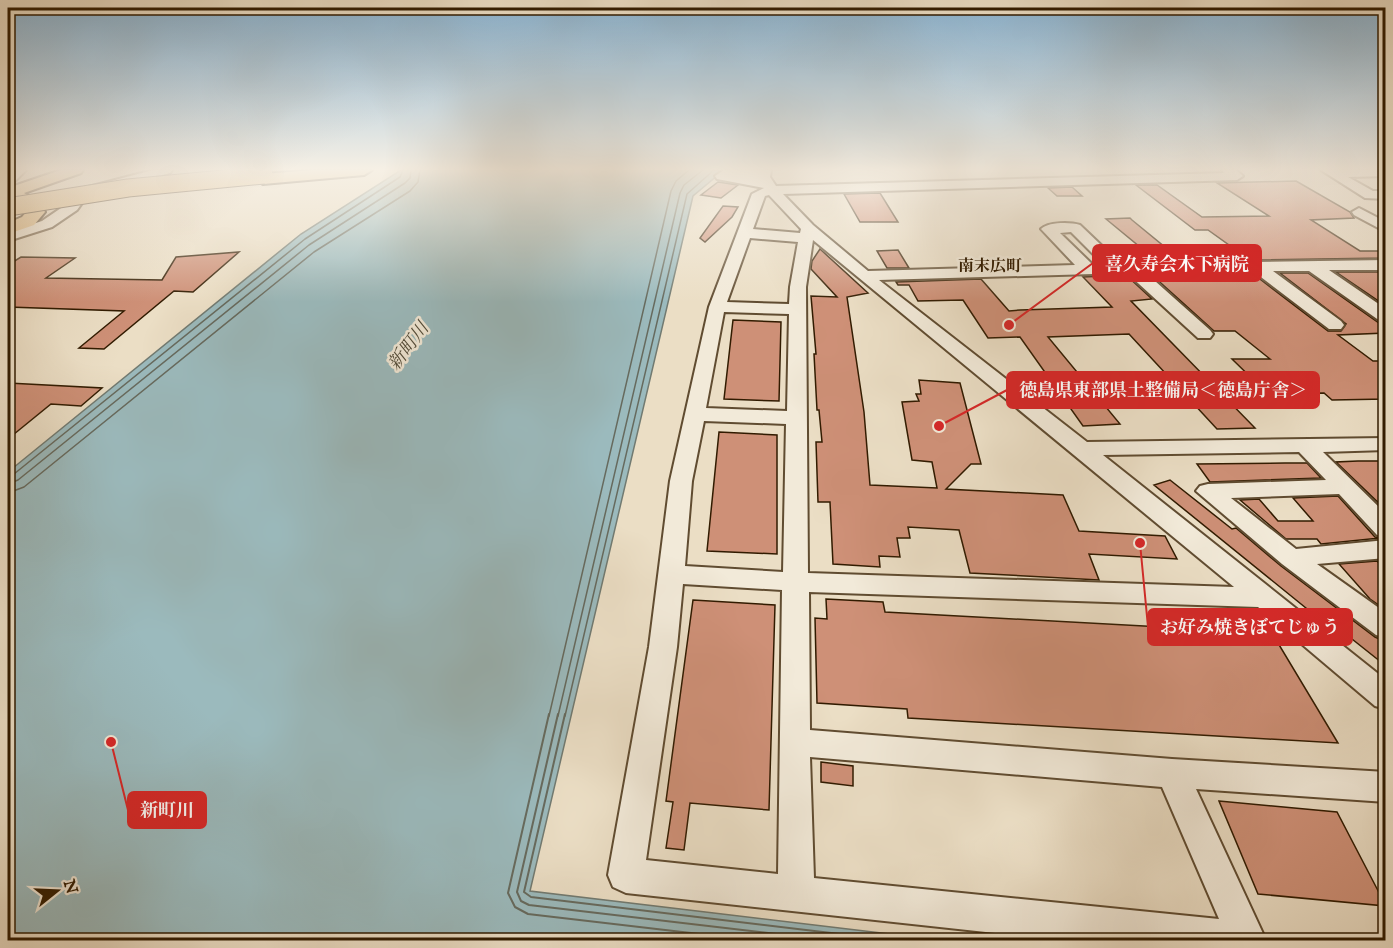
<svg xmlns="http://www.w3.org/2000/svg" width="1393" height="948" font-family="'IM FELL English','Noto Serif JP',serif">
  <rect width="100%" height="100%" fill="#ebdec5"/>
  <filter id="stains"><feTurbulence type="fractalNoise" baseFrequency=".00333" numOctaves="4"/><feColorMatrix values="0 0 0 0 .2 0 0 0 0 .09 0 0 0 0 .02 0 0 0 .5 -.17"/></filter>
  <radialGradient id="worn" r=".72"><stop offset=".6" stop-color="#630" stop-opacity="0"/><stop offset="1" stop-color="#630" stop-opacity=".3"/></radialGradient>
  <path fill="#9bbabd" stroke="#717a71" stroke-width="1.5" d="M401,170H724L693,196L530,891L940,940H8V472L301,234Z"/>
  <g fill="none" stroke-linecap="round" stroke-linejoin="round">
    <path stroke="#666a5e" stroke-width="1.5" d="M8,476L14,474L305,239L400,177L403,170
      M8,484L18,480L309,245L405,183L410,178L411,170
      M8,493L24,487L314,252L410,191L418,182L420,170
      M549,716L671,191L676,181L689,170
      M558,716L680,193L684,185L703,170
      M565,716L687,194L714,170"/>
    <path stroke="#666a5e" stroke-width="2" d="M549,714L508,893L515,907L528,914L751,940
      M558,714L517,892L521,901L529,905L827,940
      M565,714L524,892L531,897L890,940"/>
  </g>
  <path fill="#ce9077" stroke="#311b00" stroke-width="1.5" d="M1296,181L1350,212L1354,218L1311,220L1360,251H1378L1386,258L1250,260L1208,230H1195L1136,185H1157L1202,217L1269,216L1217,183Z
    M718,182L738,185L721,198L701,195Z
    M1072,187L1082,196H1057L1048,188Z
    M880,193L898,222H860L844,194Z
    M723,206L738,207L732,217L705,242L700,238Z
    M1130,218L1132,220L1182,261H1157L1106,219Z
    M820,249L868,293L847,297L864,412L870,485L937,488L932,462L912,460L902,402L919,401L916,394H921L919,380L960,383L981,464H971L946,489L1063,495L1079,531L1165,536L1177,559L1089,554L1099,580L970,573L959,530L908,527L910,538H897L900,557L879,556L880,567L833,564L830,502H818L816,442H822L819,410H817L814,354H816L811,296L837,297L811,269L812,261Z
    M898,250L909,268H887L877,251Z
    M239,252L193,292L174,291L104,349L79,348L124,311L8,307V265L21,257L75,258L46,278L162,280L176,257Z
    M1336,272H1386V306Z
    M1244,273H1252L1328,331H1341L1346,324L1280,273H1308L1379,323L1386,324V333L1338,335L1373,361H1386V399L1332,400L1324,393L1268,394L1232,359H1270L1235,331H1214L1152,275L1199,274L1206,280L1248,279Z
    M1126,275L1152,299L1131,301L1255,428L1217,429L1129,334L1048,337L1120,424L1083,426L1020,337L988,338L963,300L918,301L909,285H898L896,282L981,279L1009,311L1020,310L1112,307L1083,277Z
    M733,320L781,322L779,401L724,399Z
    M8,383L102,388L81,406L51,404L8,439Z
    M719,432L777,435V554L707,551Z
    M1358,461H1386V510L1336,462Z
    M1285,463H1307L1321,478L1210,482L1197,464Z
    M1170,480L1232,529L1236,528L1281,566L1375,637L1386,642V666L1328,620L1322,621L1154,485Z
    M1338,496L1375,537L1380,538L1321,544L1317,539H1286L1240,500L1259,499L1278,521H1313L1293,498Z
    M1377,561L1386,570V610L1370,599L1339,564Z
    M826,599L883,602L885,612L1272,633L1338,743L908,718L907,709L817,703L815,618L827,619Z
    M693,600L775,605L769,810L690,803L684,850L666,848L673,802L666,801Z
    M821,762L853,766V786L821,782Z
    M1219,801L1337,812L1386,906L1258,894Z"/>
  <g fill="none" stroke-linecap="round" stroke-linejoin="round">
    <g stroke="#604c31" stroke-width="4">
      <path id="minor" d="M13,170H26L12,184L8,185V175Z
        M153,170H172L170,173L87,196L77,210L52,227L8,241V232L42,221L67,204L77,190Z
        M724,170H771L770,177L776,186L1224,173L1222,170H1236L1243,176L1237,180L783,194L813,225L868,271L1075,265L1041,229C1048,222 1070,222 1080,225L1121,264L1386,260V270H1329L1386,309V322L1380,321L1309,271H1273L1341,321L1344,325L1341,329H1329L1253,271L1146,273L1210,330L1213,334L1210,338H1198L1127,273L879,280L1087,442L1386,438V450L1323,452L1386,514V537L1377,535L1339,494L1231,498L1296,549L1386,540V558L1317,564L1386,613V638L1376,635L1282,564L1196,491L1200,486L1208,484L1326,480L1299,452L1103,455L1386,680V709L1375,706L1258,607L809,592L810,730L1172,759L1386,772V802L1196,789L1266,940H1059L626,893L613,887L608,875L649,647L670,481L709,307L752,194L764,188L717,179L715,176ZM769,195L801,229L800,233L753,229L765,196ZM1071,232L1103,264H1092L1060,233ZM750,238L798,242L790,287L789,304L727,302ZM813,240L1234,587L808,573L806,287ZM724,312L789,314L787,411L706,408ZM704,421L786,424L783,572L685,566L692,481ZM683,584L782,590L778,874L646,860L677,647ZM810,757L1162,787L1219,919L814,878Z
        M1321,170H1386V176L1348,177L1373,191H1386V199L1365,198Z
        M1359,208L1386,222V232L1354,215L1352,212Z"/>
    </g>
    <g stroke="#311b00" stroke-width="4">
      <path id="major" d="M61,170H83L81,173L24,193L39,202L45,212L34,225L8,234V223L22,217L27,211L8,198V188Z
        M314,170H372L364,175L263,184L255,179L263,174Z"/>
    </g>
    <use href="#minor" fill="#f2ead9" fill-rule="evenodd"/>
    <use href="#major" fill="#e6bf82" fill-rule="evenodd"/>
    <g stroke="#311b00" stroke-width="19" stroke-linecap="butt">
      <path id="major-bridge" d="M8,207L128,188L264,175"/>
    </g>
    <use href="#major-bridge" stroke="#e6bf82" stroke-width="17"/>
  </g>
  <linearGradient id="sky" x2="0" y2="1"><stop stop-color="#89b6d7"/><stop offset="0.56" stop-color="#f6f0e5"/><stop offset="1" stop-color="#f6f0e5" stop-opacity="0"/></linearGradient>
  <rect width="1393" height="302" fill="url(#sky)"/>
  <g text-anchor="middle" stroke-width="5" stroke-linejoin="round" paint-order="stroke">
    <g font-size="16" font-weight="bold" fill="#311b00" stroke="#f2ead9">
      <text x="990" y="271">南末広町</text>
    </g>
    <g font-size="18" font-style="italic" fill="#514b39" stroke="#f2ead9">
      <text transform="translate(408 346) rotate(-53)" y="6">新町川</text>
    </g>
  </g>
  <path fill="none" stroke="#d62828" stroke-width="2" d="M1009 325L1093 263M939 426L1007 390M1140 543L1148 627M111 742L128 810"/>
  <g fill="#d62828" stroke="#f2ead9" stroke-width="2">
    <circle cx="1009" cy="325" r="6"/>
    <circle cx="939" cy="426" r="6"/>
    <circle cx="1140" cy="543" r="6"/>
    <circle cx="111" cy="742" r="6"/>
  </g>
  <g fill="#d62828" stroke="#d62828" stroke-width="2">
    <rect x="1093" y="245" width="168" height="36" rx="6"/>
    <rect x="1007" y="372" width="312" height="36" rx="6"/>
    <rect x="1148" y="609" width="204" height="36" rx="6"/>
    <rect x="128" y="792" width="78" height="36" rx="6"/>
  </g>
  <g font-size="18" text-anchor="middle" font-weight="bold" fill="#fff">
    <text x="1177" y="270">喜久寿会木下病院</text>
    <text x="1163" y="396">徳島県東部県土整備局＜徳島庁舎＞</text>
    <text x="1250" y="633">お好み焼きぼてじゅう</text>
    <text x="167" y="816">新町川</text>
  </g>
  <rect width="1393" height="948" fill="none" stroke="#ebdec5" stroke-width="30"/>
  <rect x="9" y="9" width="1375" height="930" fill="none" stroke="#311b00" stroke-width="3"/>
  <rect x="15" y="15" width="1363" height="918" fill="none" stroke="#311b00" stroke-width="1.5"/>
  <g transform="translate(57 891) rotate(72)" stroke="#f2ead9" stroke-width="4.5" paint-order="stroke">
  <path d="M0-4.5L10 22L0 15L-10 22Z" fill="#311b00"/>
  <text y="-9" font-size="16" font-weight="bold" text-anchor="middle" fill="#311b00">N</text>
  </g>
  <rect width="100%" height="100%" filter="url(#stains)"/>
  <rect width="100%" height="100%" fill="url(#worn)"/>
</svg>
